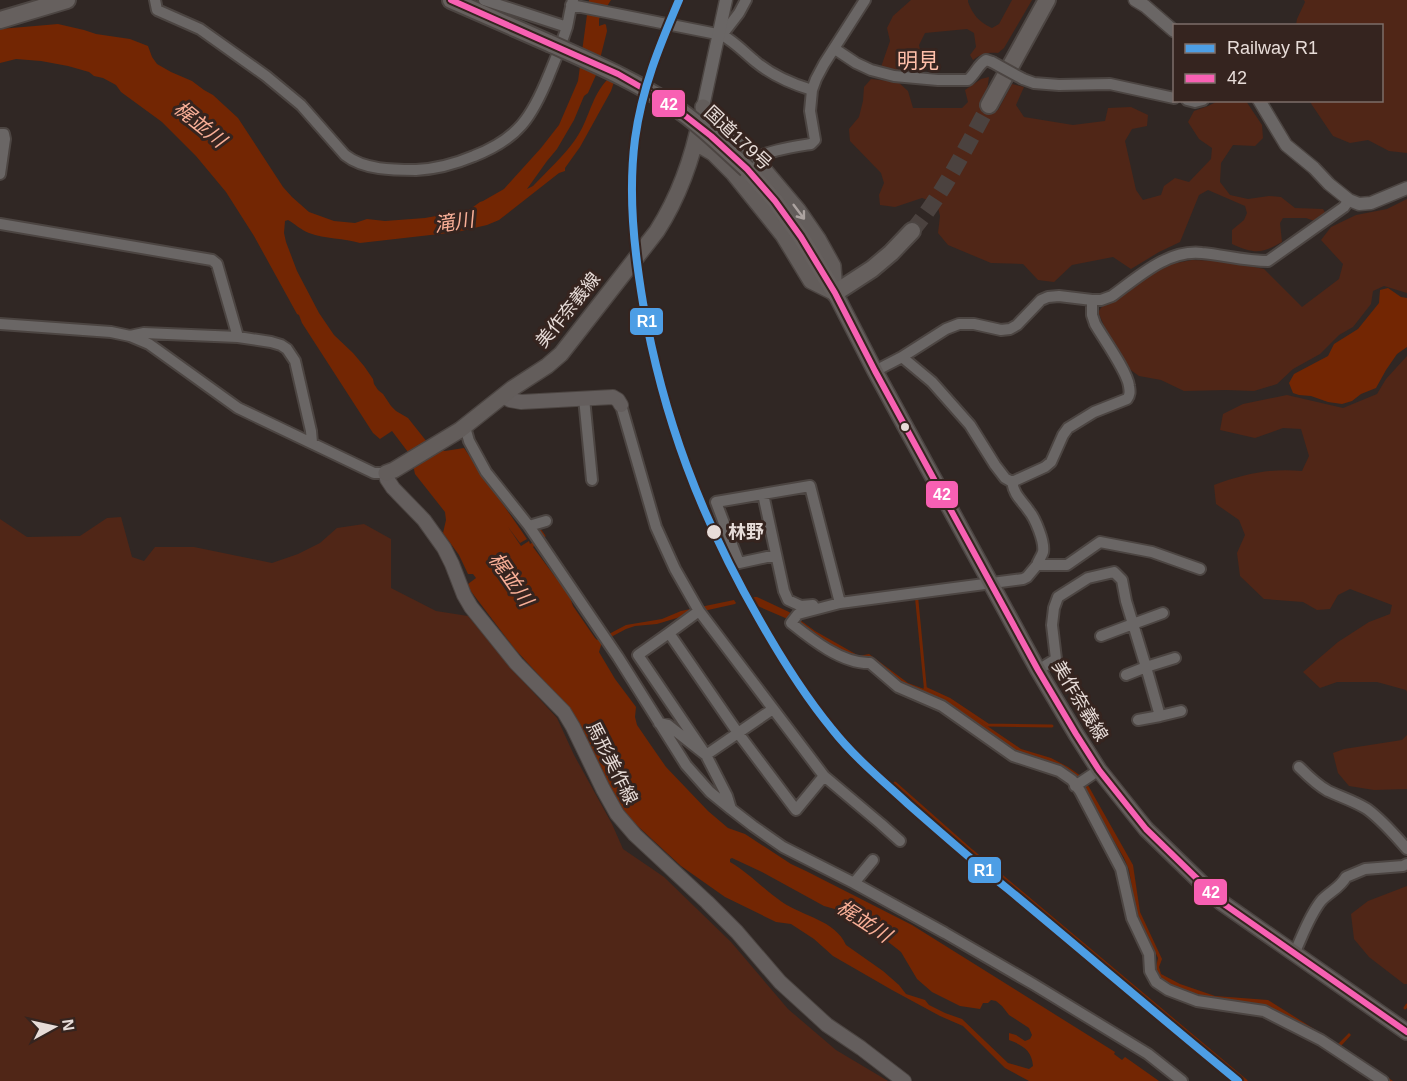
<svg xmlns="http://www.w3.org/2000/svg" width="1407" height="1081" font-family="Helvetica,'Noto Sans JP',sans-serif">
  <rect width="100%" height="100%" fill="#302724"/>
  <path fill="#502617" d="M911,0H968V2C973,15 979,22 992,28L999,24L1012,0H1032L1004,48L998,53C987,52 981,54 973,60L970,55L976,47L974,33L967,29L925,33L919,45L922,59L927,64L924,71C909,72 895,73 881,67L890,41L887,28L893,16Z
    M1304,0H1407V153L1389,151L1368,140L1350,143L1333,136L1312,105L1310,101L1382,100V26L1296,25L1297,19L1305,2Z
    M989,77L985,104L998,110L1012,84L1024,87L1016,105L1024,117L1073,125L1105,121L1108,108L1131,107L1148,115L1147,126L1132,129L1125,141L1136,190L1143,200L1161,195L1164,186L1175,178L1189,182L1211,159L1212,148L1199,139L1188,122L1194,111L1208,106L1218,101H1246L1262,125L1263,138L1255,146L1233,145L1221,163L1220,182L1230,195L1248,199L1269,196L1281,197L1295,208L1323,209L1326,214L1317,222L1306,218H1283L1280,223L1282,242C1261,254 1255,254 1232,244V230L1244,220L1247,213L1245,206L1208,190L1199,195L1180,242L1159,252L1131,269L1113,257L1072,265L1054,282L1038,280L1023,264L991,263L948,245L938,233L940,216L937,203L922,198L895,207L880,205L879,195L884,183L881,173L850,141L849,129L859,117L863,101L864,87L871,79L898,82L908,91L913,108H962L968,102L965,90L981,79Z
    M1407,199V293L1384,286L1373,291L1371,304L1353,327L1339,335L1320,354L1293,369L1277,384L1254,391L1226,390L1184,391L1161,380L1139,376L1128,368L1105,328L1098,312L1104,304L1166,265L1192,260L1224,261L1264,269L1302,307L1339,279L1343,264L1321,240L1331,227L1356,215L1387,209Z
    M1407,356V692L1406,690L1377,682H1337L1320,688L1303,672L1338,642L1369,622L1390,614L1392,605L1350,589L1338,595L1330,609L1317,610L1303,602L1264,599L1240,576L1237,553L1245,535L1239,520L1216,504L1214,485C1244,474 1270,468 1302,471L1309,456L1301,429L1283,428L1255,438L1220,430L1223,414L1243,404L1287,395L1343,408L1377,394L1386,379Z
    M121,517L132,557L144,561L155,547H194L272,563L298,554L320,543L337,528L364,524L391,539V588L436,611L468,616L511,668L557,718L574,755L612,824L623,849L664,877L731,942L788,1009L836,1050L888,1081H0V519L27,537L80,536L107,518Z
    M1407,735V789L1374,790L1349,786L1338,773L1333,753L1344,749L1402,740Z
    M1407,886V984H1404L1369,957L1354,939L1351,914L1368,901Z"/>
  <path fill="#732603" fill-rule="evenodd" d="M589,0H611L599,19V26L605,24L606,25L607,31L596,75L588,93L584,96L574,120L557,149L547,161L527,189L533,186C547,171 563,157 575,140C589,121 591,95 609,78L614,82L611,91L580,147L565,168V171L559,173L499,220L487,225L457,232L360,243C344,238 325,239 309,233C301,230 295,224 288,220L285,221L284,233L286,242L297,271L319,313L334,335L353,353L364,366L373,379L374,384L378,390L383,394L391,406L396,411L408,418L431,447L445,451L464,448L527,539L520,543L508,527L521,546L529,541L530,544L533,542L535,545L533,547L556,578H561L568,592L573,606L595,638L597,640L600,638L602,642L599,652L615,679L636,707L635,717L637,725L650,744L666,767L708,811L728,828L745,834L791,864L806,871L912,925L1115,1052L1114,1054L1122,1060L1125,1057L1159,1081H1029L1005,1068L963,1026L940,1016L892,990L833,956L814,939L791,924L776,922L725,897L681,866L629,818L610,788L569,708L514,648L470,590L468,584L476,578L473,574H468L459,555L443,533L446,520L445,512L415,474L411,456L392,431L380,439L373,433L302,323L299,315L297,314L254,236L226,192L196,156L162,122L121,92L116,85L103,78L94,76L89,72L68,66L41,61L16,59L0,63V29L58,24L84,30L96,34L130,39L148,46L152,57L157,64L171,72L192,81L204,90L213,95L238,118L283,187L292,197L309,212L334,221L355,223L367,219L385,221L425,218L469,210L480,202L483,201L504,189L541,148L559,125L578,81ZM732,858L762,872L824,906L849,913L863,922L901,952L917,979L932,992L960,1006L980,1009L983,1003H988L991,1000L996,1001L1002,1006L1009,1015L1029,1028L1032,1035L1030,1039L1025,1041L1016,1035L1009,1033V1040C1022,1045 1032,1050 1033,1066L1029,1069L1008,1063L962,1019L945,1013L929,1005L925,1000L906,994L899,985L883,971L846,945C835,920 802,916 782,902C763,889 749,873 730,862V859Z
    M1388,288L1401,297L1407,298V347L1397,354L1386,370L1376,388L1361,394L1352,401L1342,404L1328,402L1311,396L1299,395L1293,393L1289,383L1294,374L1328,356L1334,344L1358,329L1379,303L1380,290Z
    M918,596L927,690L949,700L1021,749L1051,758L1068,767L1081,776L1089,787L1133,865L1140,912L1162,959L1159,967L1161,974L1180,984L1215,996L1268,1000L1338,1044L1349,1033L1351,1035L1341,1046L1393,1081H1389L1349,1054L1332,1046L1269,1006L1254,1003L1213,999L1181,989L1160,979L1155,972L1158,958L1136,911L1129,870L1124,858L1099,815L1082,788L1018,753L909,688L818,638L797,623L753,604L750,597H757L789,612L815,631L859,656L869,654L908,683L924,689L915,598Z
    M734,600L736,603L735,604L690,614L657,624L635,626L626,629L611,637L609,634L626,625L662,619L681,611Z"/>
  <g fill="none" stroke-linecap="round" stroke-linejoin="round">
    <path stroke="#732603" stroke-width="3" d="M539,529L544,536L541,539
      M925,688L949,699L988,725L1052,726
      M895,783L972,851L1246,1081
      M1405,1008L1407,1005"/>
    <path stroke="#4b423f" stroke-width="16" stroke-dasharray="16 8" stroke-linecap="butt" d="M912,231C944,193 965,149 989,105"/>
    <g stroke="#4c4542" stroke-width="14">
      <path id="minor" d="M155,0L157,10L200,29L266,76L301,105L345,155C364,170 393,170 416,170C437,169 455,164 474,156C518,139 532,117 549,75C556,59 562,43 567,27C569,18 570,9 573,0
        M484,0L567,27
        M571,5L722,35L739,13L746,0
        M722,35C735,42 745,53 756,62C773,76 792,84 812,90
        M835,49L856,63L871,70L894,76L938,80H968C976,73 978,65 986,60L992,62
        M1023,79L1034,83L1059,85L1110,84L1174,98
        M1187,100L1195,102L1203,100
        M0,134H4L5,139L0,174
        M750,161C765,151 793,147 811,144L815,140L810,111L812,90L816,79L824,64L865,0
        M0,224L212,260L217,264L238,337L271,342L281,345L287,349L295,361L311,431L312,443
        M0,324L111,332L130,336L149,344L238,408L374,473H386
        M130,336L144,333L238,337
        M902,357L932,382L970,425L995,465L1005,478L1012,482
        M875,371L902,357L946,329L959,324H974L1001,330L1010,329L1017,325L1041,300L1048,297L1059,296L1092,300
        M584,398L592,480
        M621,405L656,527L675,569L699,611L669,633L738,733L796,810L824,776
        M465,427L469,441L486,472L529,526L618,657L686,765L710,792L731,809
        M763,494L784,591L788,600L801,606L813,605
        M529,526L546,521
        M776,555L739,563L716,502L810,486L840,603L1023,579L1027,577L1037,565H1067L1100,542L1152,552L1200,569
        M1037,565C1038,561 1042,556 1043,552C1045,542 1035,518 1029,511C1021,499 1015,497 1012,482L1045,467L1051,462L1063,435L1068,428L1094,412L1127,399C1130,395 1130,392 1129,386C1127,371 1103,338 1095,324L1092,315V300H1101L1112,296C1138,277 1168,249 1202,253C1224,255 1245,261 1268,261L1344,207L1349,200
        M840,603L798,614L791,623C811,639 842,664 870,663L898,687L942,706L1013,756L1059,771L1072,780L1080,791L1121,869L1132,918L1149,954L1150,971L1156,982L1168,990L1197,1001L1264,1011L1321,1040L1383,1081
        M699,611L824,776L881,824L900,841
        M669,633L638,655L706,755L727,796L731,809L753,826L783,847L854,883L945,933L1033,984L1148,1054L1182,1081
        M1101,636L1133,624L1146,667L1175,658
        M1038,670L1056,659L1052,625L1054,608L1058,597L1088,578L1114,572L1122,580L1126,601L1133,624L1163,613
        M1126,675L1146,667L1160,716L1181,711
        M1138,720L1160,716
        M659,723L668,725L706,755L773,709
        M1299,767C1308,776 1317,785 1328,791C1341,797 1354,801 1367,809C1382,820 1395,835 1407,849
        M1075,786L1099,770
        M854,883L873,860
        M1294,954C1302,937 1309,916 1321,901C1329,892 1340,888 1346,877L1365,869L1403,866L1407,864"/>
    </g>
    <g stroke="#4c4542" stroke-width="15">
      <path id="tertiary" d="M1135,0L1145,6L1174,31
        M1259,100L1286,145L1314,168L1329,184L1349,200L1359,204L1371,203L1407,188
        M703,107L726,0"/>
    </g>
    <g stroke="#4c4542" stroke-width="16">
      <path id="secondary" d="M503,396L510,400L521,402L613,397L618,400L621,405
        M386,473L387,479L393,488L424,520L444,548L452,564L464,595L471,607L516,663L564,712L573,727L603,789L617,814L635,835L707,902L737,932L780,982L827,1025L861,1048L904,1081"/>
    </g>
    <g stroke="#4c4542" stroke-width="18">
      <path id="primary" d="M703,107L730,133L754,158L798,210L818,239L833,266L835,293L875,371L1038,670L1076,734L1099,770L1146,829L1221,902L1407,1032
        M696,143L713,153L734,174L783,235L811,281L835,293
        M386,473L394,470L460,430L513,388L547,366L561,354L657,231C680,195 693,157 701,116"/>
    </g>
    <g stroke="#4c4542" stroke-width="20">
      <path id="trunk" d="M451,0L549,43
        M0,20L67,0
        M989,105L1047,0
        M747,169L775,201L801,237L835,293L872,269L891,253L912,231"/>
    </g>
    <use href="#minor" stroke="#6a6665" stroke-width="10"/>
    <use href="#tertiary" stroke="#6a6665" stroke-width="12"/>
    <use href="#secondary" stroke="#645e5d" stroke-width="14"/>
    <use href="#primary" stroke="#635d5b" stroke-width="15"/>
    <use href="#trunk" stroke="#66605e" stroke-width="16"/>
    <g stroke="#4c4542" stroke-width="14" stroke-linecap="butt">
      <path id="minor-bridge" d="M992,62L1023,79"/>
    </g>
    <g stroke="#4c4542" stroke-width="20" stroke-linecap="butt">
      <path id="trunk-bridge" d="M549,43C591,62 634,80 673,106C700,124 723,147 747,169"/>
    </g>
    <use href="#minor-bridge" stroke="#6a6665" stroke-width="10"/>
    <use href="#trunk-bridge" stroke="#66605e" stroke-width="16"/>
    <g stroke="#35241f" stroke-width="10">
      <path id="bus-1" d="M451,0L618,74L646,90L674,107L711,136L747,169L775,201L801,237L835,293L875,371L1038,670L1076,734L1099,770L1146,829L1221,902L1407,1032"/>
    </g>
    <use href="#bus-1" stroke="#f860b3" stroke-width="6"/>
    <g stroke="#35241f" stroke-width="12">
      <path id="rail-1" d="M679,0C659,47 642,88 635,139C628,194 634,249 643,303C663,418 701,518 759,619C781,658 804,695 832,729C854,757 882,780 908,804C941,833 974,862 1009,890C1085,953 1161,1018 1238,1081"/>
    </g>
    <use href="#rail-1" stroke="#4d9ee5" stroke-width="8"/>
  </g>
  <defs><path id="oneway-shaft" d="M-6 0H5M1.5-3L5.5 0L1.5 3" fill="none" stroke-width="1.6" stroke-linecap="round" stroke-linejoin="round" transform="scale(1.5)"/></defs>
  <use stroke="#aca3a0" href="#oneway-shaft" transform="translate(799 212) rotate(53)"/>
  <g fill="#e7dcd8" stroke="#35241f" stroke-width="2">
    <circle cx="905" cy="427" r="5"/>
    <circle cx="714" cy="532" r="8"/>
  </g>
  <g text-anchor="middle" stroke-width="6" stroke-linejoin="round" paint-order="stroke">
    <g font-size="18" fill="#e7dcd8" stroke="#35241f">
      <text transform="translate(738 138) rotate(43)" y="6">国道179号</text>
      <text transform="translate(568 310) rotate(-51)" y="6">美作奈義線</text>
      <text transform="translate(1080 701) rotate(59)" y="6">美作奈義線</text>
      <text transform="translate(612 763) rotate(63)" y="6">馬形美作線</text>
    </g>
    <g font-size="18" font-weight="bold" fill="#e7dcd8" stroke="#35241f" text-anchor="start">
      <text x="728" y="538">林野</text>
    </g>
    <g font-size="20" font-style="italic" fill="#f9af97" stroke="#35241f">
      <text transform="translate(200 124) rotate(39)" y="7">梶並川</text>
      <text transform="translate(454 222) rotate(-9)" y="7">滝川</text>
      <text transform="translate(511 579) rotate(55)" y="7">梶並川</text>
      <text transform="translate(864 921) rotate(33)" y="7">梶並川</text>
    </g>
    <g font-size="21" fill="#ffbfa9" stroke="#35241f">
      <text x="918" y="68">明見</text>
    </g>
  </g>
  <g stroke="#35241f" stroke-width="2">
    <rect x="651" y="89" width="35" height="29" rx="6" fill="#f860b3"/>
    <rect x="629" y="307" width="35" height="29" rx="6" fill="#4d9ee5"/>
    <rect x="925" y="480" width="34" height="29" rx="6" fill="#f860b3"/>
    <rect x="967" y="856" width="35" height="28" rx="6" fill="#4d9ee5"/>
    <rect x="1193" y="878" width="35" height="28" rx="6" fill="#f860b3"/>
  </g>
  <g font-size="16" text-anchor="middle" font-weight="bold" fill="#fff">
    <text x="669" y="110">42</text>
    <text x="647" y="327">R1</text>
    <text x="942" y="500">42</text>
    <text x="984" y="876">R1</text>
    <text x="1211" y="898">42</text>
  </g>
  <rect x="1173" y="24" width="210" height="78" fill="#35241f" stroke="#7c6e69" stroke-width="1.5"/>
  <rect x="1185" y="44" width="30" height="9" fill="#4d9ee5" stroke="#7c6e69" stroke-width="1.5"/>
  <text x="1227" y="54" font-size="18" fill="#e7dcd8">Railway R1</text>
  <rect x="1185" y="74" width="30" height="9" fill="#f860b3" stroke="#7c6e69" stroke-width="1.5"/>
  <text x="1227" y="84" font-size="18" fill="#e7dcd8">42</text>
  <g transform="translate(54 1027) rotate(82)" stroke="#35241f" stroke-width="4.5" paint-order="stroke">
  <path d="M0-4.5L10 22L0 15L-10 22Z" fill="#e7dcd8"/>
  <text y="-9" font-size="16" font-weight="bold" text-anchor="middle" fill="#e7dcd8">N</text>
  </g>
</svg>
